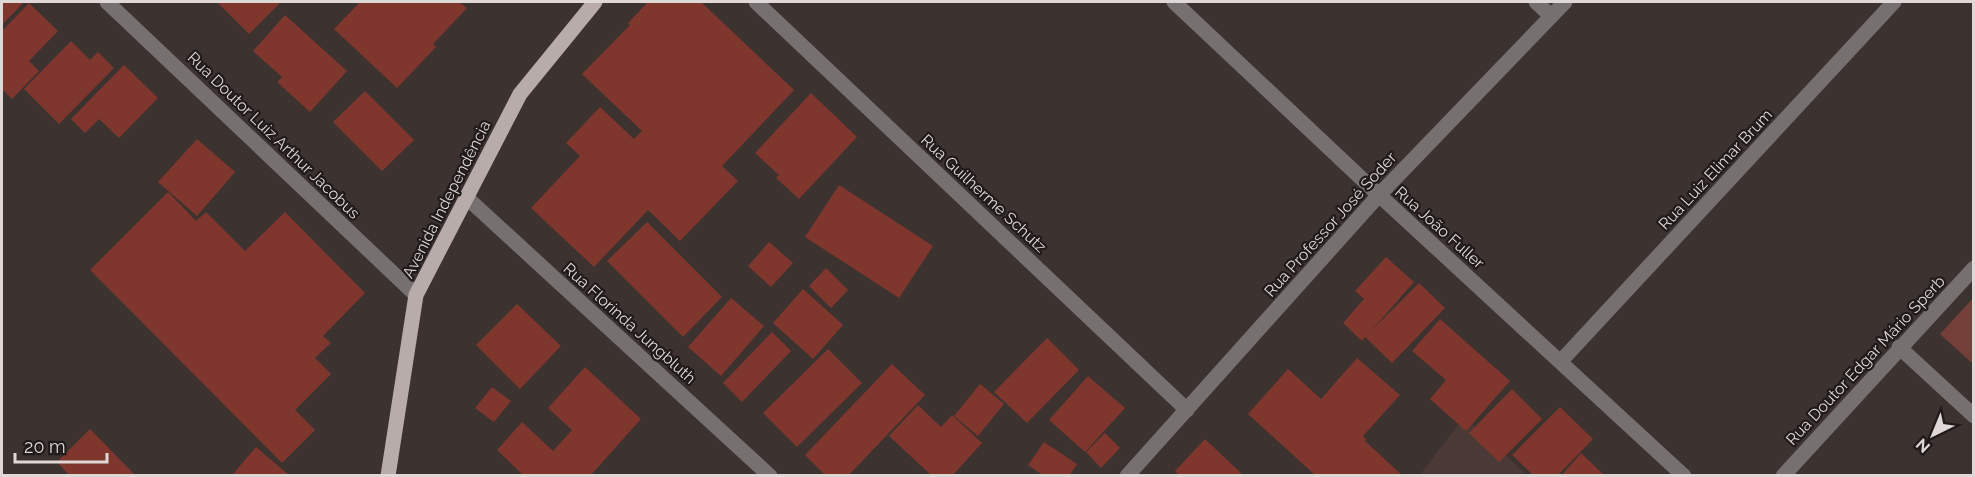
<svg xmlns="http://www.w3.org/2000/svg" width="1975" height="477" font-family="Raleway,sans-serif">
  <rect width="100%" height="100%" fill="#3c3230"/>
  <path fill="#4b3937" d="M1464,417L1527,475L1419,476Z"/>
  <path fill="#733f38" d="M1973,298V364L1940,334Z"/>
  <path fill="#7f362d" d="M2,2H24L2,25Z
    M217,2H281L249,34Z
    M360,2H459L467,8L433,44L436,47L397,88L334,29Z
    M648,2H701L794,90L722,166L738,181L680,241L648,210L594,267L531,208L580,156L566,143L600,107L634,139L642,131L582,74L630,25L628,23Z
    M29,3L58,31L29,61L39,71L12,99L2,89V31Z
    M285,15L347,71L310,112L277,82L282,77L253,51Z
    M71,41L90,60L98,52L114,68L59,124L24,89Z
    M124,65L158,98L119,138L99,119L85,133L71,119Z
    M365,91L414,140L382,171L333,122Z
    M811,93L857,137L799,199L776,178L779,175L755,153Z
    M197,139L235,172L197,216L158,182Z
    M839,185L933,246L899,298L805,237Z
    M168,192L196,221L206,212L245,251L285,212L365,293L323,336L331,343L315,358L331,374L295,410L315,430L282,463L90,270Z
    M647,222L722,297L683,337L607,261Z
    M769,242L793,263L771,287L748,266Z
    M1386,257L1414,282L1371,331L1419,283L1445,308L1392,363L1365,337L1362,341L1343,323L1364,299L1355,291Z
    M826,268L848,290L831,308L809,286Z
    M803,289L843,325L813,359L773,323Z
    M731,298L764,326L721,376L688,347Z
    M517,304L561,346L520,389L476,345Z
    M1440,319L1510,381L1466,431L1430,399L1446,380L1412,351Z
    M772,332L791,351L742,402L723,383Z
    M1047,338L1079,370L1027,423L994,392Z
    M828,349L862,383L797,447L763,413Z
    M1357,358L1400,395L1363,436L1366,439L1365,441L1403,476H1316L1248,414L1288,369L1321,399Z
    M892,364L925,395L848,476H826L805,455Z
    M585,367L641,419L590,476H524L497,450L522,422L553,451L572,430L548,408Z
    M1088,376L1125,408L1085,452L1049,420Z
    M980,384L1004,404L978,436L954,416Z
    M492,387L511,401L494,422L475,408Z
    M1512,389L1542,419L1499,462L1469,433Z
    M918,405L941,427L952,415L982,443L952,476H932L889,436Z
    M1560,407L1593,439L1557,476H1531L1532,474L1512,455Z
    M90,429L136,476H70L57,462Z
    M1105,433L1120,448L1101,468L1086,452Z
    M1205,439L1244,476H1180L1175,471Z
    M1044,442L1077,464L1069,476H1044L1028,465Z
    M256,447L290,476H235L233,474Z
    M1581,453L1605,476H1561Z"/>
  <g fill="none" stroke-linecap="round" stroke-linejoin="round">
    <path stroke="#767170" stroke-width="15" d="M107,2L416,295
      M756,2L1187,410
      M1174,2L1379,195L1684,476
      M1536,2L1551,16
      M466,197L770,476
      M1899,347L1974,416
      M1561,361L1894,2
      M1127,476L1379,195L1565,2
      M1783,476L1974,268"/>
    <path stroke="#b7acaa" stroke-width="15" d="M388,476L416,295L520,94L595,2"/>
  </g>
  <g text-anchor="middle" stroke-width="4.5" stroke-linejoin="round" paint-order="stroke">
    <g font-size="16" fill="#dfd8d7" stroke="#201b1a">
      <text transform="translate(274 135) rotate(44)" y="6">Rua Doutor Luiz Arthur Jacobus</text>
      <text transform="translate(1715 169) rotate(-47)" y="6">Rua Luiz Elimar Brum</text>
      <text transform="translate(984 193) rotate(43)" y="6">Rua Guilherme Schutz</text>
      <text transform="translate(446 199) rotate(-63)" y="6">Avenida Independência</text>
      <text transform="translate(1330 224) rotate(-48)" y="6">Rua Professor José Soder</text>
      <text transform="translate(1440 227) rotate(42)" y="6">Rua João Fuller</text>
      <text transform="translate(630 323) rotate(42)" y="6">Rua Florinda Jungbluth</text>
      <text transform="translate(1865 360) rotate(-47)" y="6">Rua Doutor Edgar Mário Sperb</text>
    </g>
  </g>
  <rect width="1975" height="477" fill="none" stroke="#dfd8d7" stroke-width="6"/>
  <g transform="translate(1933 435) rotate(223)" stroke="#201b1a" stroke-width="4.5" paint-order="stroke">
  <path d="M0-4.5L10 22L0 15L-10 22Z" fill="#dfd8d7"/>
  <text y="-9" font-size="16" font-weight="bold" text-anchor="middle" fill="#dfd8d7">N</text>
  </g>
  <path d="M15 453v9h92v-9" fill="none" stroke="#dfd8d7" stroke-width="3"/>
  <text x="24" y="453" font-size="18" fill="#dfd8d7" stroke="#201b1a" stroke-width="4.5" paint-order="stroke">20 m</text>
</svg>
